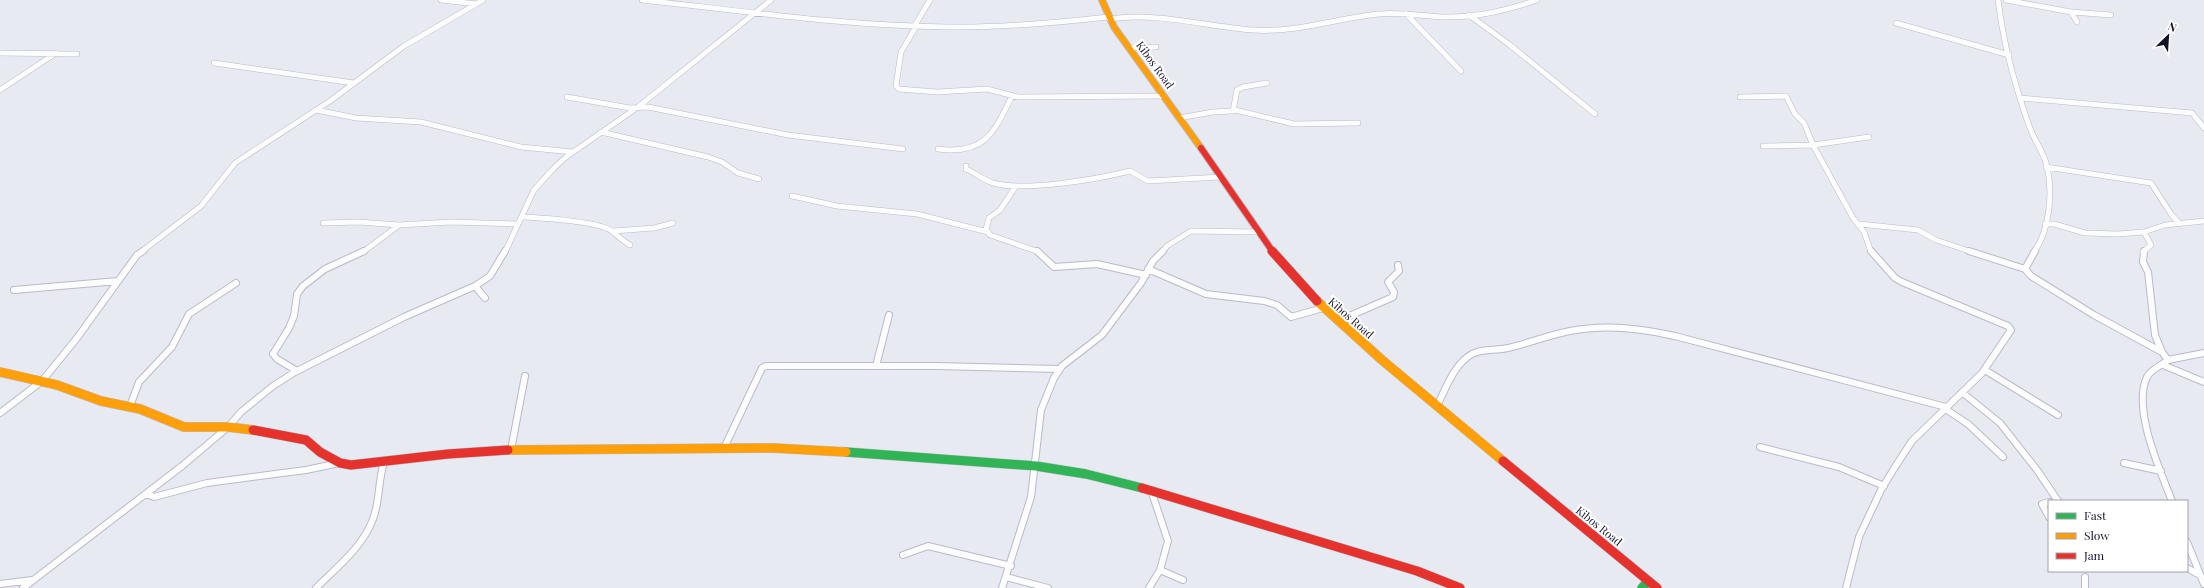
<svg xmlns="http://www.w3.org/2000/svg" width="2204" height="588" font-family="'Playfair Display',serif">
  <rect width="100%" height="100%" fill="#e8eaf2"/>
  <g fill="none" stroke-linecap="round" stroke-linejoin="round">
    <g stroke="#b9baca" stroke-width="6">
      <path id="street-far1" d="M441,0L477,4
        M642,0C744,11 845,26 947,27C1001,28 1055,23 1108,17
        M1998,0C2002,32 2009,64 2019,95C2023,108 2027,121 2032,133C2037,144 2044,154 2047,166C2053,192 2050,230 2034,252
        M2006,0L2071,12L2111,15
        M2071,12L2077,22
        M1406,14L1461,71
        M1469,15L1510,45L1595,114
        M1109,19C1158,12 1204,26 1253,30C1296,33 1337,18 1379,14C1400,12 1421,16 1442,17C1475,18 1506,11 1537,0
        M1896,23L2009,55
        M915,25L930,0
        M917,25L901,52L896,86L899,89L937,92L987,89L1018,97L1164,96
        M1130,48L1156,47
        M0,53L77,54
        M214,63L354,83
        M0,90L56,53
        M567,97L630,108L648,107L788,135L903,149
        M1740,97L1786,96L1795,114L1804,123L1813,145L1763,146
        M2021,98L2192,113L2204,128
        M316,110L356,118L421,122L521,147L573,152
        M1235,110L1294,124L1358,123
        M1179,118L1213,112L1233,111L1237,90L1243,87L1267,83
        M601,132L708,157L722,162L738,173L759,179
        M1869,137L1813,145L1853,218L1864,232L1871,252
        M938,149C985,155 994,133 1012,96
        M966,166V169C975,173 984,180 993,183C1024,192 1098,179 1130,171L1148,181L1220,177
        M2046,167L2151,183L2171,214L2179,223
        M1016,186L1000,210L989,218L986,229L990,235L1039,252
        M792,196L837,206L917,214L988,232
        M522,217C540,218 601,221 613,232C619,237 623,241 630,245
        M323,223L359,222L399,225L451,222L518,224
        M1859,224L1918,230L1936,240L1972,252
        M2045,224H2054L2085,233L2118,234L2144,232L2165,225L2204,221
        M613,231L654,228L673,223
        M141,252L201,206L235,163L330,101L404,46L483,0
        M363,252L399,225
        M505,252L534,190L554,168L566,157L638,107L771,0
        M1162,252L1167,246L1191,231L1258,232
        M2143,252L2151,245L2144,232"/>
    </g>
    <g stroke="#b9baca" stroke-width="8">
      <path id="street" d="M1037,251L1054,267L1097,264L1146,275
        M1969,251L2025,269
        M2035,251L2025,269L2031,276L2094,315L2162,352L2168,360C2161,366 2151,369 2147,377C2132,409 2160,470 2172,501
        M2144,251L2143,262L2148,272L2155,335L2162,352
        M1148,269L1206,294L1264,301L1277,305L1291,317L1323,308
        M475,286L485,298
        M14,290L118,281
        M1338,321L1393,297L1394,292L1388,282L1399,271L1398,265
        M2168,360L2204,353
        M2163,365L2204,382
        M876,366L889,315
        M1985,370L2058,415
        M297,371L277,359L273,354L289,328L294,316L297,294L303,286L325,269L364,251
        M1963,393L2000,423L2037,470L2058,501
        M130,406L139,382L172,347L189,314L236,283
        M1437,406C1446,388 1454,364 1472,354C1483,348 1496,351 1508,348C1529,343 1549,335 1570,331C1604,324 1641,328 1675,336L1946,407
        M1944,408L1968,424L2003,457
        M0,413L42,381L77,338L137,255L143,251
        M1760,447L1839,467L1884,486
        M724,448L762,368L766,366H937L1059,369
        M511,450L525,376
        M2124,463L2161,471
        M1151,490L1168,541L1160,570L1183,580
        M147,494L154,497L207,483L306,470L339,463
        M2049,502L2042,504L2049,517
        M2187,542L2204,584
        M903,555L928,546L1011,566
        M2187,568L2200,575
        M1006,577L1048,588
        M2085,577V588
        M0,584L32,580
        M23,588L182,466L228,427L241,412L273,386L295,372L404,317L475,286L490,276L505,251
        M316,588C336,568 363,547 373,519C380,501 378,481 384,462
        M1002,588L1031,497L1041,410L1054,378L1062,366L1102,335L1141,283L1153,261L1163,251
        M1149,588L1160,570
        M1846,588L1859,537L1881,490L1895,467L1912,441L1982,373L2011,330L2008,326L1902,282L1895,278L1871,251"/>
    </g>
    <g stroke="#b9baca" stroke-width="10">
      <path id="fast" d="M846,452L1036,466L1086,474L1142,488
        M1642,588L1648,581"/>
    </g>
    <g stroke="#b9baca" stroke-width="8">
      <path id="slow-far1" d="M1102,0L1114,27L1201,148"/>
    </g>
    <g stroke="#b9baca" stroke-width="10">
      <path id="slow" d="M1317,301L1382,360L1503,461
        M0,372L57,385L101,401L140,409L184,427H228L253,430
        M508,450L773,448L846,452"/>
    </g>
    <g stroke="#b9baca" stroke-width="8">
      <path id="jam-far1" d="M1201,148L1273,252"/>
    </g>
    <g stroke="#b9baca" stroke-width="10">
      <path id="jam" d="M1272,251L1317,301
        M253,430L306,440L320,452L340,463L351,465L448,454L508,450
        M1503,461L1657,588
        M1142,488L1417,571L1460,588"/>
    </g>
    <use href="#street-far1" stroke="#fcfcfd" stroke-width="5"/>
    <use href="#street" stroke="#fcfcfd" stroke-width="6"/>
    <use href="#fast" stroke="#30b455" stroke-width="9"/>
    <use href="#slow-far1" stroke="#ff9f0a" stroke-width="6"/>
    <use href="#slow" stroke="#ff9f0a" stroke-width="9"/>
    <use href="#jam-far1" stroke="#e5322d" stroke-width="6"/>
    <use href="#jam" stroke="#e5322d" stroke-width="9"/>
  </g>
  <g text-anchor="middle" stroke-width="4" stroke-linejoin="round" paint-order="stroke">
    <g font-size="11" fill="#12122b" stroke="#fff">
      <text transform="translate(1155 65) rotate(54)" y="4">Kibos Road</text>
      <text transform="translate(1351 318) rotate(41)" y="4">Kibos Road</text>
      <text transform="translate(1599 526) rotate(39)" y="4">Kibos Road</text>
    </g>
  </g>
  <rect x="2048" y="500" width="140" height="72" fill="#ffffff" stroke="#a0a0aa"/>
  <rect x="2056" y="513" width="20" height="6" fill="#30b455" stroke="#a0a0aa"/>
  <text x="2084" y="520" font-size="12" fill="#12122b">Fast</text>
  <rect x="2056" y="533" width="20" height="6" fill="#ff9f0a" stroke="#a0a0aa"/>
  <text x="2084" y="540" font-size="12" fill="#12122b">Slow</text>
  <rect x="2056" y="553" width="20" height="6" fill="#e5322d" stroke="#a0a0aa"/>
  <text x="2084" y="560" font-size="12" fill="#12122b">Jam</text>
  <g transform="translate(2168 36) rotate(25)" stroke="#ffffff" stroke-width="3" paint-order="stroke">
  <path d="M0-3L7 15L0 10L-7 15Z" fill="#12122b"/>
  <text y="-6" font-size="11" font-weight="bold" text-anchor="middle" fill="#12122b">N</text>
  </g>
</svg>
